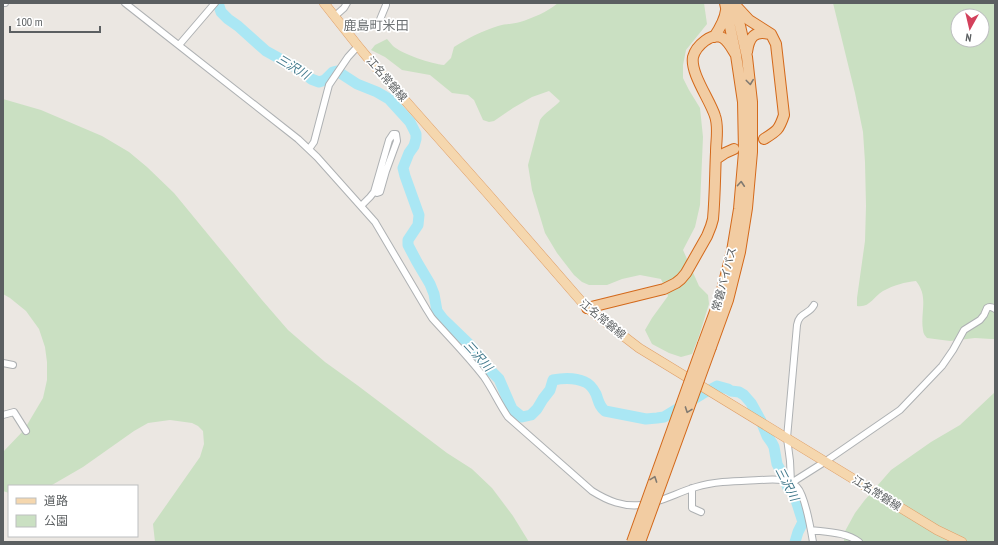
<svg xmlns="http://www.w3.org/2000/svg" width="998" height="545" font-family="'PT Sans Narrow','Noto Sans JP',sans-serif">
  <rect width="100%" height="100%" fill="#ebe7e2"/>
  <path fill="#cae0c2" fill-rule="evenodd" d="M558,3H704L707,24L686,50L683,65V78L689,90L700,108L703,137L700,205L695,227L683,250L699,286L708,295L709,304L699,336L692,354L681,357L669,353L652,344L645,330L652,318L668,296L661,279L640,275L622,279L607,285H589L582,282L574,275L557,253L545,233L532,190L528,165L540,120C544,113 555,107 560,101L549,91L532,97L513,108L494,121L489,122L483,120L474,100L468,95L452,93L430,75L402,70L385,57L371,50L375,45L387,39C389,41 391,44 393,46C402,54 432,64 444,65L451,58L454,47C468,38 482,31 498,26C505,24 513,24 520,22C533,18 547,12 558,3Z
    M833,3H995V339H991L975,338L950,341L927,338C925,336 923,333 923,330C920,312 929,297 916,281C905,282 894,285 883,291C873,297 870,308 857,306V298L865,241L866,206L865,162L863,132L855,93ZM958,16H982V40H958Z
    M3,99L41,110L102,136L129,152L147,167L174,193L262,300L288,330L325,362L357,385L447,453L472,469L492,488L513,516L529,542H155L153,524L200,457L204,444L203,431L198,426L192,423L170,420L148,423L134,431L83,467L52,485L49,486H9V493L3,491V452L24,430L43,398L47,380V362L45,347L39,329L26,311L10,298L3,294Z
    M995,392V542H844V533L855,513L864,501L891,470L931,442L960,425Z"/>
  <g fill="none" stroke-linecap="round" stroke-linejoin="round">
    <path stroke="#aae7f4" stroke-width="11" d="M218,3L221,12L228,19L238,26L266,51L302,71L311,79L319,82L325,80L333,72L337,71L357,84L377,92L389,99L410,122L416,134V139L414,146L409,153L403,168L405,176L419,215L418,225L408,240V245L417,262L430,284L434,294L437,311L443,319L470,345L480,357L491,371L499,379L512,409L522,417L531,415L537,409L543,399L550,390L553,380C563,378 576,378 585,382C590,384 594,390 596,394C599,402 599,406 605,411L646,419L657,418L664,417L702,394L717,386L728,389L731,391L739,392L744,395L751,403L761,421L767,436L772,443L774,447L777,464L784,477L788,488L791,490L794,494L803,522L798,532L795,542"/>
    <g stroke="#aeb1b3" stroke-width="8">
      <path id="minor" d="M3,3H5
        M125,3L298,139L317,157L375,222L427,310L432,318C449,337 468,356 484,377C493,390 499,404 508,417L592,491C608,501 623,507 641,505C660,503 678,492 696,487C716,481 738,481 759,480C769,480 780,478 789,482C792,483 795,486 797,487C805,495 811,530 813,542
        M335,16L344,8L347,3
        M379,22L386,5V3
        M179,45L215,3
        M309,149L314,142L329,85L348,57L358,46
        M361,206L370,197L374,192L389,140L393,134H396L397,141L386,171L380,192L377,193L374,192
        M3,363L13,365
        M3,415L14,412L26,431
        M791,483L790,461L787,438L797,325C799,312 809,315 814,305
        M793,484L796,480L826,461L900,410L942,366L953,350L964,330L980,320L984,315L987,308C990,306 992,307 995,309
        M692,488V508L701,512
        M811,530C826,532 846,532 859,542"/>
    </g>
    <g stroke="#df9e67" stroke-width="10">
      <path id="primary" d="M324,3L358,46L372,63L488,194L587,308L639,348L937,530L962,542"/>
    </g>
    <g stroke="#d3691b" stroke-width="12">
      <path id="trunk" d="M736,6L749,20L771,34L776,44L784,115C779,130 777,131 764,139
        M714,37C720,28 725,20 726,10
        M747,52C749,38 754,30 769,34
        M716,159L725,153L734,149
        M587,308L664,289L676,283L681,279L686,273L707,236L711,226L713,219C715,197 715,174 716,152C716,140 719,127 715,116C710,100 690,73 693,57C696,46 712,31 723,38C729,42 732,49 736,55
        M703,344L720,298L732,251L739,209L744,152L743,102L736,55L725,3
        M711,347L728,300L740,252L747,208L752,152V102L747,57L735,3"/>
    </g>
    <use href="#minor" stroke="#fff" stroke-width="6"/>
    <use href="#primary" stroke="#f5d7ae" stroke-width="9"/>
    <use href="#trunk" stroke="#f2cca2" stroke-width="10"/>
    <g stroke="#d3691b" stroke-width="12" stroke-linecap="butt">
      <path id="trunk-bridge" d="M632,542L703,344
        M640,542L711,347"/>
    </g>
    <use href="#trunk-bridge" stroke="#f2cca2" stroke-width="10"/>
  </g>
  <defs><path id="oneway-chevron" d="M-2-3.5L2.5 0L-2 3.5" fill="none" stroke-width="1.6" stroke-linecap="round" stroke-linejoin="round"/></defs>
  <g stroke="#817a71">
    <use href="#oneway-chevron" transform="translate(750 82) rotate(83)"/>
    <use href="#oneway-chevron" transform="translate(741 184) rotate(-86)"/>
    <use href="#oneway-chevron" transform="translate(688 410) rotate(110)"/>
    <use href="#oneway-chevron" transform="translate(654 479) rotate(-70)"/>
  </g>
  <g text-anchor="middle" stroke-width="3.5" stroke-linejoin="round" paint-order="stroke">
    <g font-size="11" fill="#5b5f61" stroke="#fff">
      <text transform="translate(387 79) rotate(49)" y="4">江名常磐線</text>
      <text transform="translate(724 279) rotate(-75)" y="4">常磐バイパス</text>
      <text transform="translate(603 319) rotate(39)" y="4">江名常磐線</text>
      <text transform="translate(877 493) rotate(32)" y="4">江名常磐線</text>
    </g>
    <g font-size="12" font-style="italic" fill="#40788b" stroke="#fff">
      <text transform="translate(293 67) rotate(31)" y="4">三沢川</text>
      <text transform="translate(478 356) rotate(48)" y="4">三沢川</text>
      <text transform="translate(787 484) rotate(63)" y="4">三沢川</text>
    </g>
    <g font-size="13" fill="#6c7173" stroke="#fff">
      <text x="376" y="30">鹿島町米田</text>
    </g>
  </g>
  <rect width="998" height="545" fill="none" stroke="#5b5f61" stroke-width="8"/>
  <rect x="8" y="485" width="130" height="52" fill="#ffffff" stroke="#bdbfc0"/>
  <rect x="16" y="498" width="20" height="6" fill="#f5d7ae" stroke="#bdbfc0"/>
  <text x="44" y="505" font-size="12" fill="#5b5f61">道路</text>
  <rect x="16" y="515" width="20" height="12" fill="#cae0c2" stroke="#bdbfc0"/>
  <text x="44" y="525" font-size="12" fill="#5b5f61">公園</text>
  <g transform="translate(970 28) rotate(188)"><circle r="19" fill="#ffffff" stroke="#bdbfc0"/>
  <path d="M0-3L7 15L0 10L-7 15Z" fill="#d3415c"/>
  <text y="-6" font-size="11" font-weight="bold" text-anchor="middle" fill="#5b5f61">N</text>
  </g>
  <path d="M10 26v6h90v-6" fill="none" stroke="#5b5f61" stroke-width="2"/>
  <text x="16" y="26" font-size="12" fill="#5b5f61" stroke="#ffffff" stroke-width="3" paint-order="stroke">100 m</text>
</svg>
